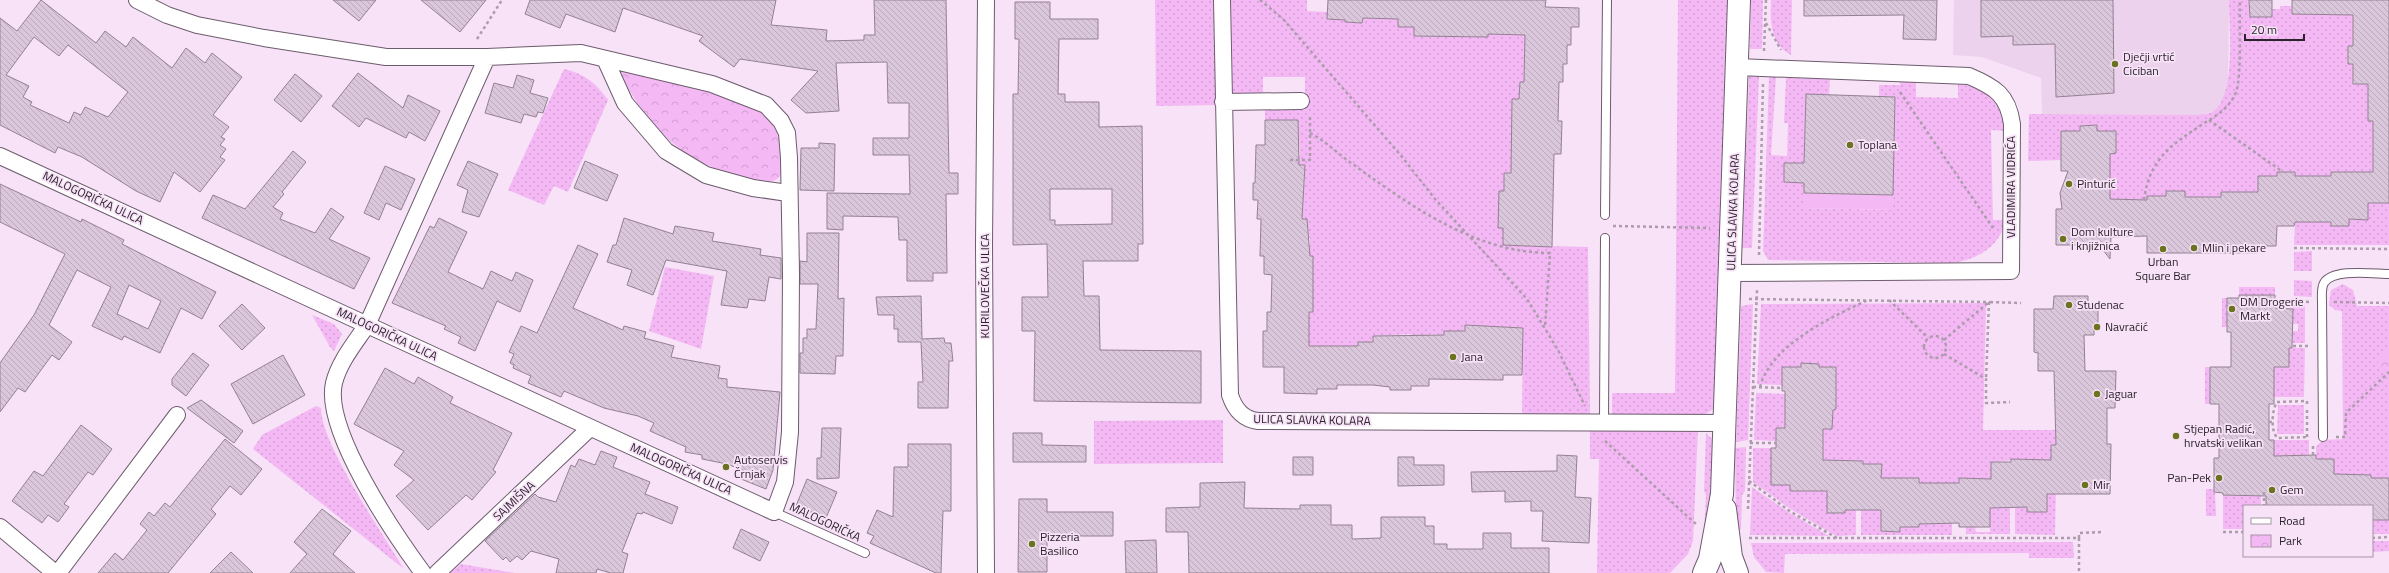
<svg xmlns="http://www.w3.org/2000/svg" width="2389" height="573" font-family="'Titillium Web',sans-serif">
  <defs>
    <pattern id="grass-dots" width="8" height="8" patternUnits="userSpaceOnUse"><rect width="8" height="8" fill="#f4b9f5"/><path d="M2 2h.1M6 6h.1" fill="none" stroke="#d19fd2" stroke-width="1.8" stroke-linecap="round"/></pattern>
    <pattern id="park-crowns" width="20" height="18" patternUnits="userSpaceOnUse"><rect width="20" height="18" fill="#f4b9f5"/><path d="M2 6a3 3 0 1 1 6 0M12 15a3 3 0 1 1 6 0" fill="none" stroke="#d19fd2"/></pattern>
    <pattern id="building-back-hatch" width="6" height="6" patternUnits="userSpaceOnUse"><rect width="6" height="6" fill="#dbc7db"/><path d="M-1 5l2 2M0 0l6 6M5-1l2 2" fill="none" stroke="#bcabbc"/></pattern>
  </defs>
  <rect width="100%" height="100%" fill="#f7e2f7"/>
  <path fill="#ecd2ec" d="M1954,0H2229L2228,79L2224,98L2214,111L2200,115L2042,114L2041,78L1982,57L1953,55Z"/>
  <path fill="url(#grass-dots)" d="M1155,0H1214L1217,105L1156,106Z
    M1230,0H1307V11L1327,12L1345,20V22L1362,23L1363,18L1382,19L1398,15V27H1414V36L1488,37V34L1523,35L1532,32L1525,44L1524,82H1520L1519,99H1512L1511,173H1504V191H1499V228H1503V245L1588,247L1590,416H1522L1523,328L1492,327L1483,337V326L1465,325V331H1444V335L1430,334V342H1411V334L1373,336V342H1358V346H1318L1303,356L1309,345V312H1313V256H1299V248L1310,247V238H1307L1299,219L1303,184L1305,183V165H1290V156H1300L1298,121L1265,120V110H1305V77H1263V94L1231,95Z
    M1678,0H1729L1715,408L1704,415L1612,416V393H1675Z
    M1751,0H1763L1762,49H1750Z
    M1771,0H1792L1791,55C1770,44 1770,20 1771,0Z
    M2229,0H2249L2250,17H2272V9H2280V6H2291V9H2309L2310,15H2327L2353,11L2357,27L2353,28V46H2348V64H2353L2373,84L2368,103V121H2373V175L2331,172V176H2295L2294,172H2277V176H2258V197H2185V191H2166V196L2147,200L2110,199V153H2116V131H2097V125L2080,126V131H2061V160L2028,161L2029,114L2200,115C2205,114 2212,113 2215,110C2236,91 2229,28 2229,0Z
    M564,69C585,74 596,83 608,100L568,192L554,186L544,205L508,190Z
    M1749,76L1759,77L1752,248H1742Z
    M1769,77H1776L1771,155L1787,156L1788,123H1784L1786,78L1830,79L1829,95H1806L1804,208L1892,210L1895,97L1879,96V85H1901L1898,80L1916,82V97L1958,98V84C1991,88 1999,100 2006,131L1991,130L1993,220H2005C2002,246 1976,260 1953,263L1768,260L1763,251Z
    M2368,199L2389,203V245H2294L2295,222H2331V226H2349V219H2368Z
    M2312,251V271H2294V252Z
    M665,267L714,276L701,349L649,331Z
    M2294,280L2312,281V297L2294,296Z
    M2343,284L2353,290L2357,306H2389V478H2371L2370,475L2353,474L2334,478V459H2316V447L2322,440L2343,439L2342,311L2335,310L2329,305L2331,290Z
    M2239,287H2275V295H2239Z
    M2222,298H2227V327H2222Z
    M1986,303L1983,430H2056V445H2051V463L2027,459L1991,462V483H1972V478H1959V483H1919V478H1901L1900,483H1881L1882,465L1863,464V461L1845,460L1823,464V448L1818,429L1832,428L1833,410L1836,409V367H1819L1818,364L1801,363V367H1782V385L1757,384L1761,304Z
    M1753,304L1748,440L1736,442L1741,306Z
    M2292,305H2305V343H2293V331H2298V324H2293Z
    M312,315L334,324L342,334L334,351L330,347Z
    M2289,348H2305L2304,397H2274V386L2269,385V367H2288Z
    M2205,367H2210V404H2205Z
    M1756,393L1785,394V409H1790V428L1776,429V441L1754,440Z
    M2278,405H2304V434H2277Z
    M316,406L321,408C320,442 384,536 404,569L253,449L262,435Z
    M1223,420V463L1094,464V421Z
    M1590,429H1698L1693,541L1688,554L1670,573H1597L1599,459H1590Z
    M1706,433L1712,439L1713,446L1710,517L1706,534L1704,532L1706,495L1704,491Z
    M2274,440H2309V455H2298L2297,459H2274Z
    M1746,447L1745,491L1742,495L1741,529L1736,533L1735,448Z
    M1753,448H1771V485H1790V491L1827,485V513H1844L1845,510H1856V535L1836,536L1792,510L1753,482Z
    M1752,487L1790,513L1829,536L1750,535Z
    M2047,487H2056L2055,535L2015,534V507H2027Z
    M2206,489H2214L2215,492L2216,516H2206Z
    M2223,495L2261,496V506H2244V529H2223Z
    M1881,505V531L1900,532V527L1919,524L1952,523V535H1861V510Z
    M1990,505H2010V534H1966V527H1975L1976,532H1990Z
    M2372,520H2389V534H2372Z
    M2372,541H2389V551L2372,552Z
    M2073,542L2074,558H2029V553L1785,554L1784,573L1766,572L1754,557L1751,543Z
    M461,564L515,573H450Z"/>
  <path fill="url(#park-crowns)" d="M625,67C656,76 687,84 718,95C731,99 748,103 760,111C776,120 798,172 773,181C760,186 744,179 732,175C675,155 647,125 619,72Z
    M2389,348V374L2376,360Z"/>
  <path fill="#f4b9f5" d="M1804,193L1893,195L1892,210L1803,208Z"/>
  <path fill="url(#building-back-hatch)" stroke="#938193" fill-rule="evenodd" d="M41,0L96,43L105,31L126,47L133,37L172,68L186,48L205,63L212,53L242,77L213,115L229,127L221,137L225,139L220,145L226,149L220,157L225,160L200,192L174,172L160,202L136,191L82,157L58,147L55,153L0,125V18L17,31ZM34,37L59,56L68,45L128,92L108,117L85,107L81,115L74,112L69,123L30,105L32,102L23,97L29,86L6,75Z
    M333,0H376L359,21Z
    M421,0H486L460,32Z
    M530,0H776L771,25L827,30L826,41L864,40V35H875L874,0H946L949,173H958V194H946L947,273H933V281H907V240H899L898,217L843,216V230L827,229V193L910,194L909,155H873V138H909V103H888L887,62L836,63L839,111L806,113L791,100L818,71L740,59L734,67L699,41L703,36L623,8L615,32L566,14L560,28L525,14Z
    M1328,0H1546L1545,7L1579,8V27H1571V45H1567V64H1563V82H1559L1558,121H1562L1561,154H1554L1552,247L1503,245V228H1498L1499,191H1504V173H1511L1512,99H1519L1520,82H1524L1525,35L1488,34V37L1414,36V27H1398V19L1363,18L1362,23L1345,22V20L1327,19Z
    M1804,0H1937L1936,40L1903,39L1904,15L1804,16Z
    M1981,0H2113L2114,93L2056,97L2055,44L2013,45V36L1981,37Z
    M2249,0H2272V17H2250Z
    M2292,0H2389V203H2368V220L2349,219V226H2331V222H2295L2294,226H2277L2276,246H2258V253H2147V236L2111,237L2110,259L2099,245H2056V209H2062L2060,193L2068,171H2061V131H2080V126L2097,125V131H2116V153L2110,154V199L2147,200V196H2166V191H2185V197H2221V192H2258V176H2277V172H2295V176H2331V172H2373V121H2368V84H2353V64H2348V46H2353V15L2292,14Z
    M1015,2H1050V19H1098V39H1059L1058,94H1065V102H1099V127L1142,126L1143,244H1138V261H1083L1084,296H1099L1100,350L1201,351V403L1034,401L1035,331H1022V297H1048L1047,244L1013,245V94H1018L1019,39H1015ZM1050,189H1112V224L1055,225V220H1050Z
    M358,73L403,108L408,95L440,111L425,141L409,132L406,138L366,118L359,127L332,106Z
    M295,74L322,96L301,122L274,100Z
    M517,75L534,80L530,93L548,98L543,113L538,112L536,117L524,114L521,123L485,113L494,83L513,88Z
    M1806,94L1895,97L1893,195L1804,193V183L1784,182V163H1804Z
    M1265,120H1298L1299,165H1305L1302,219H1307L1310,256H1313V312H1309V346H1358V342H1373V336L1444,335V331H1465V325L1523,328L1522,375H1503V380L1429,379V386H1411V390H1390V387L1373,385H1337V389H1317V394L1284,393V367H1263V331H1267V312H1271L1272,275L1264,274V256H1260L1261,219H1257L1258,200H1253V183H1255L1256,145H1265Z
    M819,143L835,144L834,191L800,190L801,148H819Z
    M293,151L306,162L282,192L284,194L273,207L283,213L280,219L315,233L331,208L344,217L329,239L370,258L354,289L202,218L213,195L245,209Z
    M468,161L498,174L479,217L462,212L468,190L457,185Z
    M585,161L618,175L607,201L574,188Z
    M385,166L415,179L401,210L386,203L379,220L364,213Z
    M0,184L81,222L82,219L124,240L122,244L216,292L202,319L181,308L160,353L124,336L122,340L92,326L111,287L77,270L49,325L72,342L59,360L52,355L25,392L18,388L0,412V363L34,315L65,254L0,222ZM129,285L161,301L148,329L117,314Z
    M439,218L467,232L448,272L483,289L491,271L512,281L516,272L533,280L520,312L497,301L475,351L458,343L461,337L444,329L446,326L392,303L430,226L434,228Z
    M624,218L673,234L675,226L714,233L712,241L761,249L760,255L781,258V279L769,277L765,301L749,299L747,308L721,305L727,271L666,260L653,295L627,285L632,270L607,262L613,245H616Z
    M807,233H839L838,299L844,298L843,356H836L835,374L800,373V353H803V338H807V329H816L818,284H800V261L807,262Z
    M578,245L598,254L573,308L623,330L624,326L646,332L644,338L674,346L671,357L720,366L718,378L727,379V387L780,392L773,470L766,489L741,479L745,471L727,464L702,459V455L685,452L686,447L650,431L654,423L638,416L604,408L564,391L561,397L528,383L531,376L513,368L514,365L510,363L514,354L509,352L521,326L537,333Z
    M2239,295H2275V308L2293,309L2292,348H2289V367H2274V404H2269V440H2274V456L2316,455V459H2334V474L2371,475V478H2389V520H2372V506H2266V496L2223,495V493L2214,492V458H2219V404H2210V367H2231V332H2227V298H2239Z
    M921,296L922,339L944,338L945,343H951L953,361H949L948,408H918V382H923L921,342H898V329H894V315H878L876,297Z
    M2054,296H2088V304H2098V326L2094,327V335H2084L2085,371H2116L2115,408H2107V444H2111L2110,494H2047V512H2027V507L1990,508V527H1959V523L1919,524V527H1900V532L1881,531V510H1845V513H1827V491H1790V485H1771V448H1776V428H1785V391H1782V367H1801V363L1819,364V367H1836V409L1833,410L1832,429H1823V460L1863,461V464H1882L1881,478H1919V483H1959V478L1991,479V462H2011V459L2051,460V445H2056L2054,371H2038V353L2034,352V309H2053Z
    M242,304L265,328L242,350L219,326Z
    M193,353L209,365L186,396L172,385V379Z
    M283,355L305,395L253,424L231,384Z
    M385,368L414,384L418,377L453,397L450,403L512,433L493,470L496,472L472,500L466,495L428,530L396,496L414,480L394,465L404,451L354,424Z
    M201,400L243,431L234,443L187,408Z
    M81,425L112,449L93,475L88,472L64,504L69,507L58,522L48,515L42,523L12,501L34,471L43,476Z
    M822,428H841L839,478L817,479V458H821Z
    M1013,433H1042V445L1086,446V462H1013Z
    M225,439L262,469L241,495L230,486L211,509L216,514L168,573H98L115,553L123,560L147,530L140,524L149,512L154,516L165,503L170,507Z
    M908,444H951V511H943L941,573H936L870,543L874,536L867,533L877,510L893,517L894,467H908Z
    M601,451L617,457L613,467L650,482L645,494L678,507L672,524L643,512L642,514L637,513L622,552L628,554L623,573H611L597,569L596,573H556L559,559L531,551L522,560L517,556L510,562L506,557L503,560L485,541L535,494L538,497L556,502L571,465L575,467L579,459L595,465Z
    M1557,455L1577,456L1575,497L1591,498L1589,543L1542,541L1543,511H1531V501L1505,502V491L1472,492L1471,472L1557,471Z
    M1293,457H1313V475H1293Z
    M1398,457H1414V465H1444V485L1398,486Z
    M807,479L837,492L826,518L796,506Z
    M1245,482L1244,508L1300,509V505H1331V525H1352V539L1381,538V517H1425V526H1434V544H1447V549H1483V533H1511V548H1549V573H1189L1188,532H1166V508L1200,507V483Z
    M1019,499H1047V512H1113V536H1047V572H1018Z
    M322,509L351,531L333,554L355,573H290L307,554L294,542Z
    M741,529L769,542L760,561L733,548Z
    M1156,540L1157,573H1126L1125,541Z
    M231,552L253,573H210Z"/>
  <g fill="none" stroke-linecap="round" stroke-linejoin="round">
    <g stroke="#6d5c6d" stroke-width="10">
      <path id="service" d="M1605,215L1607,0
        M1604,421L1605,238
        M2323,437L2322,302C2322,296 2321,288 2324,283C2333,268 2374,274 2389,274
        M774,512L865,553"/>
    </g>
    <g stroke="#6d5c6d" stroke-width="18">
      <path id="minor" d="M1222,0L1230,395C1235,410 1243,419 1258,421L1726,423
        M605,59L625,103L666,151L706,175L753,188L788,193
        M1223,102L1301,101
        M0,156L774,512L785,482L790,432L791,273L789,158L787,133L781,121L766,105L712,84L581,53L487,57H386L264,38L197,25L167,15L137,0
        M1731,273L2011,271L2012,124C2008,95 1995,87 1969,76L1737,67
        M0,527L55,573
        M58,573L177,415
        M423,573C395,535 323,430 334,383C339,362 355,343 367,325L487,57
        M437,573L590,428
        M986,573L984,245L986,0"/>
    </g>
    <g stroke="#6d5c6d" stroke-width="24">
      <path id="secondary" d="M1725,509L1731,557L1737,573
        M1704,573L1710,559L1722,494L1739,0"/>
    </g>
    <path stroke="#ac9cac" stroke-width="2.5" stroke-dasharray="3 3" stroke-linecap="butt" d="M1260,0L1283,19L1403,158L1435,199L1527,299L1558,350L1585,406
      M1766,23L1781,50
      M477,39L502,0
      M1764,51L1766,0
      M1900,92L1993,228
      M2209,120L2283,172
      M1310,133C1327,142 1339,155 1354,165C1412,207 1477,253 1550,253L1545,327
      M1290,160H1310V115
      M2144,200C2149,158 2174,143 2206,122C2219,114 2230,107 2236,92C2242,76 2239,20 2240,0
      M1613,226L1710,228
      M2294,248L2389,249
      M1759,255L1763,84
      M1749,299L1989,302L1986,379
      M1889,300L1928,338
      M2294,301L2309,302
      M2334,302L2389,303
      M1924 347a11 11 0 1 1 22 0a11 11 0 1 1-22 0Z
      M1944,340L1989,302L2021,303
      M2293,346H2308
      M1944,354L1986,379V403L2010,402
      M1753,387L1782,388
      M1760,387C1771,345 1831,317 1868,300
      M2307,404V401L2277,402C2272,409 2270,433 2278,438L2309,437
      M2269,422H2273
      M2307,437V409
      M2336,437H2345L2346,413L2389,372
      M1605,441L1696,524
      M1750,443H1776
      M2313,455V446
      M1749,481L1791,512L1837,538
      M2264,492V506
      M1748,509L1757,290
      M2223,532H2244
      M1749,538H2079V573
      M2079,538V533L2101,532
      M2372,538L2389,537"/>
    <use href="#service" stroke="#fff" stroke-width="8"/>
    <use href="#minor" stroke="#fff" stroke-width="16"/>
    <use href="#secondary" stroke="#fff" stroke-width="22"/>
  </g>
  <g fill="#6a741e" stroke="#f7e2f7" stroke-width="1.5">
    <circle cx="2115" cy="64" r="4"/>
    <circle cx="1850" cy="145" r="4"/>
    <circle cx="2069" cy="184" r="4"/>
    <circle cx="2063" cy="239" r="4"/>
    <circle cx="2194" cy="248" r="4"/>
    <circle cx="2163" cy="249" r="4"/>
    <circle cx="2069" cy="305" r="4"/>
    <circle cx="2232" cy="309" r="4"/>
    <circle cx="2097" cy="327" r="4"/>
    <circle cx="1453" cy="357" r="4"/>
    <circle cx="2097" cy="394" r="4"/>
    <circle cx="2176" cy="436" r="4"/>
    <circle cx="726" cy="467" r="4"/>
    <circle cx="2219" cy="478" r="4"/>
    <circle cx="2085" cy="485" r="4"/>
    <circle cx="2272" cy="490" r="4"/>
    <circle cx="1032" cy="544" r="4"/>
  </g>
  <g text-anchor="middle" stroke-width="3.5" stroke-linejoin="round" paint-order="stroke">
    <g font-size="12" fill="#2b232b" stroke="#f7e2f7" text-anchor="start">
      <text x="2123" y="61">Dječji vrtić<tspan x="2123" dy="14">Ciciban</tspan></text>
      <text x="1858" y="149">Toplana</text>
      <text x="2077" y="188">Pinturić</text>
      <text x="2071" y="236">Dom kulture<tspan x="2071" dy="14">i knjižnica</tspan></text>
      <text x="2202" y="252">Mlin i pekare</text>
      <text x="2163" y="266" text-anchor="middle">Urban<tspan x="2163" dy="14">Square Bar</tspan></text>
      <text x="2240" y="306">DM Drogerie<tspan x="2240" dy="14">Markt</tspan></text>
      <text x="2077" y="309">Studenac</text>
      <text x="2105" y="331">Navračić</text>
      <text x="1461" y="361">Jana</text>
      <text x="2105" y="398">Jaguar</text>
      <text x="2184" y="433">Stjepan Radić,<tspan x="2184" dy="14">hrvatski velikan</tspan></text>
      <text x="734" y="464">Autoservis<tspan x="734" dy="14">Črnjak</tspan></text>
      <text x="2211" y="482" text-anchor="end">Pan-Pek</text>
      <text x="2093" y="489">Mir</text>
      <text x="2280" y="494">Gem</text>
      <text x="1040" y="541">Pizzeria<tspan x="1040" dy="14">Basilico</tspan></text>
    </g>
    <g font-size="12" fill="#2b232b" stroke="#f7e2f7">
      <text transform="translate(2011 187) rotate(-90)" y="4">VLADIMIRA VIDRIĆA</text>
      <text transform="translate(93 198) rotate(25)" y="4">MALOGORIČKA ULICA</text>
      <text transform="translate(1733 212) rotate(-88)" y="4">ULICA SLAVKA KOLARA</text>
      <text transform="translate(985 286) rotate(-90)" y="4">KURILOVEČKA ULICA</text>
      <text transform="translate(387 334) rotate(25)" y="4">MALOGORIČKA ULICA</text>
      <text transform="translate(1312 420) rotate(1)" y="4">ULICA SLAVKA KOLARA</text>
      <text transform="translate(681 469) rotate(24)" y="4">MALOGORIČKA ULICA</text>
      <text transform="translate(514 501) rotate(-43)" y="4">SAJMIŠNA</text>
      <text transform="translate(825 522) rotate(25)" y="4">MALOGORIČKA</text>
    </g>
  </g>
  <rect x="2243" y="505" width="130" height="52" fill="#f7e2f7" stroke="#a596a5"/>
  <rect x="2251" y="518" width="20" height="6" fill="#ffffff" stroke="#a596a5"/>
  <text x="2279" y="525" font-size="12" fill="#2b232b">Road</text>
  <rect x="2251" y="535" width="20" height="12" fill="url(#park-crowns)" stroke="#a596a5"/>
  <text x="2279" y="545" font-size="12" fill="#2b232b">Park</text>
  <path d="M2245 34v6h59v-6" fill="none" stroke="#2b232b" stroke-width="2"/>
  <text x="2251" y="34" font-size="12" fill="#2b232b" stroke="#f7e2f7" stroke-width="3" paint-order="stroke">20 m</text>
</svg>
